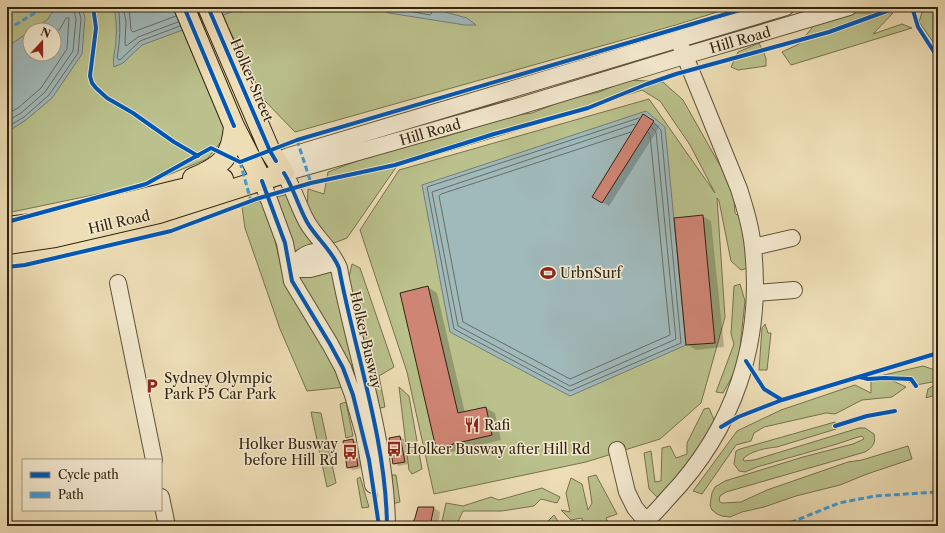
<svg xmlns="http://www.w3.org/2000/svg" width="945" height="533" font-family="'Libre Caslon Text',serif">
  <rect width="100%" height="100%" fill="#eedeb6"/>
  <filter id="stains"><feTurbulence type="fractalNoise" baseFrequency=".005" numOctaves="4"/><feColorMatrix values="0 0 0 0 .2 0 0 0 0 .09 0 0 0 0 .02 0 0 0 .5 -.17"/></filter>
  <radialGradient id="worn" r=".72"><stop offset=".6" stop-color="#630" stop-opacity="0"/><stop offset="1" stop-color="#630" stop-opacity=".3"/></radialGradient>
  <path fill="#bac18c" stroke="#76724e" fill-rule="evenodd" d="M7,7H177L234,126L207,159L146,184L7,213ZM30,30H54V54H30Z
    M220,7H733L676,25L295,132L265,101L228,27Z
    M931,7H938V49L919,22L922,12L933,10Z
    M855,13H893L873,34L902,24L912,28L791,65L782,52L799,44L815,24Z
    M759,43L766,58V66L738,70L731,67L738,52Z
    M629,80L663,82L683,100L722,169L734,198L735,213L741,219L748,268L741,270L731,261L719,201L717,198L725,317L701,403L660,439L586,462L434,494L407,372L360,230L399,170L649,99L715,193L690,145L660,101L642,90L502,135L397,166L347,238L334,243L322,234L307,208L308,189L324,194L328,172L370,156L429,140L444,137L517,115L532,113L565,100L599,92Z
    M289,194L317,244L304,247L295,251L276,197Z
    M259,201L261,202L267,214L274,236L285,285L296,302L316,337L326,349L346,387L307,391L280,329L245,228L242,207L246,205Z
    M352,264L360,268L394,367L379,376L385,407L376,409L347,286Z
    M332,269L353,345L374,465L300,278V274Z
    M740,284L745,301L738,366L723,393L716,392L734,344L731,334L734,286Z
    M765,324L768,333H771L767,370H759L762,328Z
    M923,366L935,370L938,369V381L916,385L907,381L891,380L906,387L892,397L862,400L835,414L826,413L764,427L754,433L751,441L736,445L702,494L693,491L737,431L781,410L855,385L871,393V378Z
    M938,383V394L926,398L928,389Z
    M399,387L409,396L422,469L412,474L409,470Z
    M346,402L353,436L346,438L340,404Z
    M709,408L715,422L687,466L657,497L649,489L644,453L651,451L655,482L661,481L662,448L670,446L676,458L687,454V443L704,409Z
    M311,412L321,413L336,483L327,487Z
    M835,422L836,429L777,447C766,448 750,451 743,459L744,461L754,460L859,428H865L874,434C876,443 873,447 865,452L726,492L720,496L719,501L722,503L741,502L767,490L848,462L862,460L908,446L912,459L867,474L840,485L796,496L764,507L742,512L730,517L722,516L717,514L712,510L710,505L712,493L715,487L725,481L803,457L853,444L864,439L862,436L858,437L837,444L757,467L745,472L739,471L734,464L736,451L740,449Z
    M392,475H396L400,502L391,504Z
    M596,475L617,514L606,518L610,526H573L576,524L583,526L582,518L571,520L561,510L570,512L566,493L571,478L582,484L588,510L592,503L588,477Z
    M360,477L369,507L362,508L357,479Z
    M542,488L560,497L557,503L541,499L534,506L502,511H463L456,526H441L446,503L463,506L491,497L499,500Z
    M554,515L561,526H543Z"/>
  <path fill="#a0b9ba" stroke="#747d76" d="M55,7H82L85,18L82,54L52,98L26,120L7,132V47L30,31V54H54V30H32L48,19Z
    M114,7H252L242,12L234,11L142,45L123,63L114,67C112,57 116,49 116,39C117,28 116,18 114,7Z
    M374,7H427L467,18L476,25H465L389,13Z
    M646,111L665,127L686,345L570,396L450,332L422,185Z"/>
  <path fill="#0003" d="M644,116L660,126L609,206L593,197Z
    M702,216L711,221L724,347L696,350L687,344Z
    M428,287L437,293L465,413L486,408L495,413L501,440L446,453L437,448L401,294Z
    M400,437L404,439L408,464L399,466L394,463Z
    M353,440L357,443L362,468L353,470L348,467Z
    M434,508L440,512L438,526H411Z"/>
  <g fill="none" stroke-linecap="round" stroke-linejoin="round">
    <path stroke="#686e64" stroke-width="1" d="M118,7C121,25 120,40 117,58L119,60L121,59L140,41L180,26
      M123,7L126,21L125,44L126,46L138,37L178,22
      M129,7L131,30L133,32L176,16
      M385,7L430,15L432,13L430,7
      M7,114L18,108L41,88L67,49L69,18H66L60,29L54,33
      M639,118L427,187L454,329L570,391L681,343L661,130L654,123
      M7,121L21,113L45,92L73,51L76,19L73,7
      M635,124L432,192L458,326L570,386L676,339L656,132L651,127
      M7,127L24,117L49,95L78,53L81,19L78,7
      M631,132L441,194L439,196L463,322L570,379L670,335L650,135L648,132"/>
  </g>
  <path fill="#cf8574" stroke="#31230f" d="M643,114L654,121L602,203L592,197Z
    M703,215L715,343L686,345L674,218Z
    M428,286L458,413L486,407L492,435L436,448L400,293Z
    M400,436L405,462L393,464L389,438Z
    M353,439L358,466L347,468L343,441Z
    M418,507H434L430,526H411L415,518Z"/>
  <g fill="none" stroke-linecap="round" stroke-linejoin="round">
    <g stroke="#605239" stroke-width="18">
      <path id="minor" d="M276,161L289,156L786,7
        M262,181L285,243L292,281L330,344L343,368L353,395L364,434L373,485
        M753,247L792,238
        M290,269H310L336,262
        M290,269C303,254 309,250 330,252
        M118,283L154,460
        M755,293L794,290
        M617,450L627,492L635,508L646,521
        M161,497L167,526
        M387,526C386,438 355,353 339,268C332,250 316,238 307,222C298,206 294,189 284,173L510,109L684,56L849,7
        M640,526C651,518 659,508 668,498C734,429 763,343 753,248C751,227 745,208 739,189L678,39"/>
    </g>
    <g stroke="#31230f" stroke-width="22">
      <path id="major" d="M184,7L234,126L262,181
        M193,178C221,167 232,157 234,126
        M7,227L49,222L223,179
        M7,244L55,237L159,213L284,173L270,151L208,7"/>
    </g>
    <use href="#minor" stroke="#f4ead0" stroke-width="16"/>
    <use href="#major" stroke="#eedeb6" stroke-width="20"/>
    <path stroke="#3e9cde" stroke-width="3" stroke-dasharray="6 3" stroke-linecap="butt" d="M7,30L38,11L41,7
      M297,140L311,183
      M240,162L251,201
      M782,526L839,503L875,496L938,492"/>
    <g stroke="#f4ead0" stroke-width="6">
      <path id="cycleway" d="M93,7L96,28L90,76L92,83L96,88L107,98L133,113L174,142L198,156
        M184,7L234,126
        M208,7L270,151L276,161
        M912,7L918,27L938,58
        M284,173C294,189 298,206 307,222C316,238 332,250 339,268C355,353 386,438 387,526
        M262,181L285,243L292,281L330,344L343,368L353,395L369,460L379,526
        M7,222L146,184L211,148L240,162L297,140L750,7
        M7,267L25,265L171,231L256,199L311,183L395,165L494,134L588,108L647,84L676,74L829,32L898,7
        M746,361L764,389L782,400
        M860,377L868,379L884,378L911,379L916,386
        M835,426L867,416L895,411
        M721,427L738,417L782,400L938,353"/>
    </g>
    <use href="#cycleway" stroke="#0057b8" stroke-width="4"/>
  </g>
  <defs>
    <g id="stadium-bare" transform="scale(1.2)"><path d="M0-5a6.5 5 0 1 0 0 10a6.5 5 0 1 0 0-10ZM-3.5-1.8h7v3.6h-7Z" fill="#8f2418" stroke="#f4ead0" stroke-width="2.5" paint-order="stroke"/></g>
    <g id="parking-bare" transform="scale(1.2)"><path d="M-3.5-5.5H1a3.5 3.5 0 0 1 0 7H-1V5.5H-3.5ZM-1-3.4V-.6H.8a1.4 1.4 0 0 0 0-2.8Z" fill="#8f2418" stroke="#f4ead0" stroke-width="2.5" paint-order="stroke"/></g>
    <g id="restaurant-bare" transform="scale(1.2)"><path d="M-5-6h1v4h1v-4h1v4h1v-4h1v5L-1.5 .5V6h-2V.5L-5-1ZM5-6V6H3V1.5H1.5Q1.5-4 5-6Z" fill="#8f2418" stroke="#f4ead0" stroke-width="2.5" paint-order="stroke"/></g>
    <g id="bus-bare" transform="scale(1.2)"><path d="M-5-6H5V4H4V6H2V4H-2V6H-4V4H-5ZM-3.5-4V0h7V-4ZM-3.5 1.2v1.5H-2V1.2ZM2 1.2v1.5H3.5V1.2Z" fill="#8f2418" stroke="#f4ead0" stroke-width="2.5" paint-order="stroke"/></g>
  </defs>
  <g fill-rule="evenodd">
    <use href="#stadium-bare" x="548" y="273"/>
    <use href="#parking-bare" x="152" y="386"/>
    <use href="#restaurant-bare" x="472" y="425"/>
    <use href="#bus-bare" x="394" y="449"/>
    <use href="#bus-bare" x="350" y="452"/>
  </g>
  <g text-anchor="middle" stroke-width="3" stroke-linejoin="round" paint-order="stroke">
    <g font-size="14" fill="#31230f" stroke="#f4ead0">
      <text transform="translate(740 40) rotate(-16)" y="5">Hill Road</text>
      <text transform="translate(252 80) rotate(67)" y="5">Holker Street</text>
      <text transform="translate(430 132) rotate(-16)" y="5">Hill Road</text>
      <text transform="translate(119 222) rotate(-13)" y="5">Hill Road</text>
      <text transform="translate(366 340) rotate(77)" y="5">Holker Busway</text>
    </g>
    <g font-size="14" fill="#31230f" stroke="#f4ead0" text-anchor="start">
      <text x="560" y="278">UrbnSurf</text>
      <text x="164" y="383">Sydney Olympic<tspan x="164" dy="16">Park P5 Car Park</tspan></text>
      <text x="484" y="430">Rafi</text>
      <text x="338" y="449" text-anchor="end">Holker Busway<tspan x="338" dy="16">before Hill Rd</tspan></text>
      <text x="406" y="454">Holker Busway after Hill Rd</text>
    </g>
  </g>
  <rect width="945" height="533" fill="none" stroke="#eedeb6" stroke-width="24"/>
  <rect x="8" y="8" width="929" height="517" fill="none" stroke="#31230f" stroke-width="2"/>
  <rect x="12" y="12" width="921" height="509" fill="none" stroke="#31230f"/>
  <rect x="22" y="459" width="140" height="52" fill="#f4ead0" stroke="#a69a83"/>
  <rect x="30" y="472" width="20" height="6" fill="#0057b8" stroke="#a69a83"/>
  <text x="58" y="479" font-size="12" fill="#31230f">Cycle path</text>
  <rect x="30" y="492" width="20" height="6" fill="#3e9cde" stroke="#a69a83"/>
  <text x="58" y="499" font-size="12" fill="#31230f">Path</text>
  <g transform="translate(42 42) rotate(21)"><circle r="19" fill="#f4ead0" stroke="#a69a83"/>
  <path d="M0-3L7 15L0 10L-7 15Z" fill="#8f2418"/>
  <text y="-6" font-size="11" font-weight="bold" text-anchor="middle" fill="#31230f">N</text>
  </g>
  <rect width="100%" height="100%" filter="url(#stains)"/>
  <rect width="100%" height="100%" fill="url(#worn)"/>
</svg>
